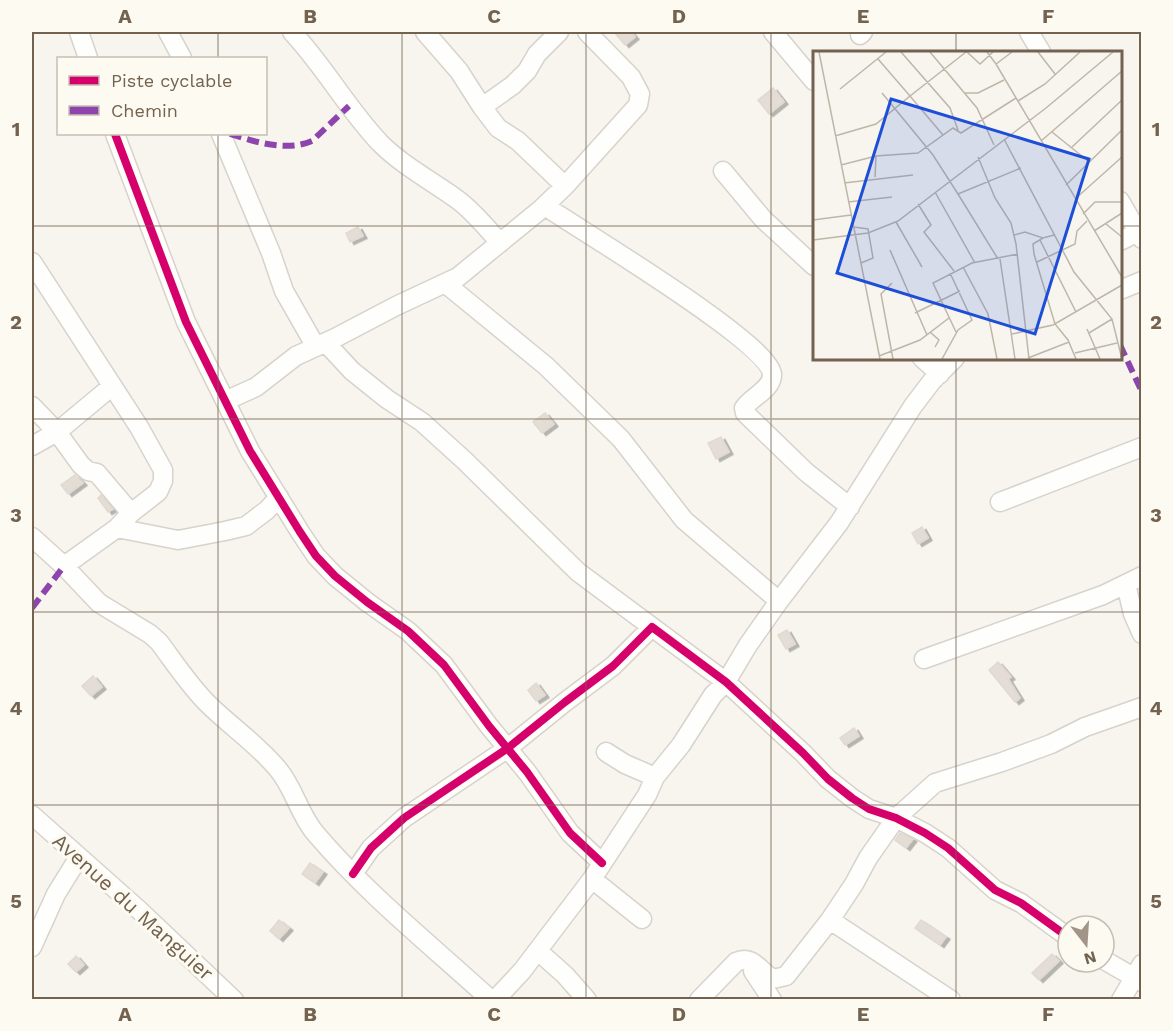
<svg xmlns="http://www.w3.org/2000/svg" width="1173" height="1031" font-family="'Work Sans',sans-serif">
  <defs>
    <filter id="shadow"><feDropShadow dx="4" dy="2.5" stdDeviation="0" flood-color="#0004"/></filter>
  </defs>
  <rect width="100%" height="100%" fill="#f8f5ee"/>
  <path fill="#e3ddd5" stroke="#e0dad1" stroke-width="1.5" filter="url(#shadow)" d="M614,32H631L635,37L625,45Z
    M773,88L784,102L769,114L758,100Z
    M358,227L363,236L350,242L346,233Z
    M545,413L554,424L542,433L533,422Z
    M721,437L729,452L716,459L708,443Z
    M75,475L83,483L68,494L61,485Z
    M101,495L113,509L108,512L98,498Z
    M922,527L928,538L918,544L912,533Z
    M787,630L795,644L786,649L778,635Z
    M998,662L1011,677L1008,679L1020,698L1015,702L989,670Z
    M93,676L102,687L91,696L82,686Z
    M536,683L545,695L536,701L528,690Z
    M854,728L859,736L845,745L840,738Z
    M900,833L913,839L906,848L895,840Z
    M310,863L323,872L315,883L302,874Z
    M279,920L289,928L279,939L270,931Z
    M921,920L946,937L940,945L915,928Z
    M1052,954L1059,961L1039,980L1032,973Z
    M76,956L84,965L76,972L68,964Z"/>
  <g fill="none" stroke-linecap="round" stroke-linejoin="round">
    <g stroke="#d7d2cc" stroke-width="21">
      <path id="minor" d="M79,32L88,58
        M168,32L182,58
        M292,32C324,66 347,108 380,143C403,166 432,181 458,200C474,212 487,228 500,243
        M425,32L459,71L482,107L498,128L518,141L565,186
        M773,32L814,81
        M1029,32L1041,52
        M860,35L863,32
        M482,107L513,85L527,71L537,54L559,32
        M115,134L186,322L250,451L300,532L316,556L335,576L367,602L408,631L444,665L489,726L527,772L570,833L602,863
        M221,134L271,253L284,291L316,347
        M723,171L763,219L814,266
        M1120,201L1142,239
        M545,206C580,230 768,342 772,374C773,389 751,397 744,408L745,413L806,472L850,507
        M1120,241L1142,230
        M32,262L139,427L163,470V481L158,492L131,513L117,528
        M446,284L546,366L621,439L684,520L779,601
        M1120,290L1142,281
        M326,343L352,371L387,399L422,422L465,461L578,572L652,627
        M922,358L940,374
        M225,401L256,387L296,356L335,338L396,306L458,277L540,210L565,186L638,105L640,94L631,77L587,32
        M32,406L57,432L81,465L88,471L97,473L131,513
        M32,446L57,432L111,387
        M1000,502L1142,447
        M32,537L64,566L99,603L150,634L159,642C174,662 189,685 207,703C230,726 256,743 277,768C294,787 299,815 316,834C368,895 432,946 491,1000
        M64,566L117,528L178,540L225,531L246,526L267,510L279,497
        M1126,584L1133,614L1142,634
        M924,659L1103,595L1142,576
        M606,752L625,764L655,777
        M32,815L139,910L234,1000
        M353,874L371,848L404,818L508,748L565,702L613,666L652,627L726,682L803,753L828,779L852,798L869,809L896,818L925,833L948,848L995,890L1021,903L1068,937
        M592,879L642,919
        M830,920L951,1000
        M32,947L56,894L79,857
        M538,951L565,975L587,1000
        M1104,960L1142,982
        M753,971L772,1000
        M495,1000L522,971L592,879L647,795L655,777L681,745L713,695L726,682L748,645L779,601L839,523L913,406L932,381L955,358
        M699,1000L736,962C753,954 760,972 773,979L786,976L830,920L854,884L868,858L896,818L935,783L1002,762L1051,744L1085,727L1142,707
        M1121,1000L1142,964"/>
    </g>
    <use href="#minor" stroke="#fefefc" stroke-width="18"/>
    <path stroke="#8e44ad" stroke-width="6" stroke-dasharray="12 6" stroke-linecap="butt" d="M230,134C256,142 286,152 312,141L349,106
      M1120,345L1142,392
      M32,608L64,566"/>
    <g stroke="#fdfbf1" stroke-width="11">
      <path id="cycleway" d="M115,134L186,322L250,451L300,532L316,556L335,576L367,602L408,631L444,665L489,726L527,772L570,833L602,863
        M353,874L371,848L404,818L508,748L565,702L613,666L652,627L726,682L803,753L828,779L852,798L869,809L896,818L925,833L948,848L995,890L1021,903L1068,937"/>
    </g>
    <use href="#cycleway" stroke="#d6006c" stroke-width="8"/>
  </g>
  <path fill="none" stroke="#736250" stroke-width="1.5" stroke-opacity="0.55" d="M218,32V58M402,32V1000M586,32V1000M771,32V1000M956,32V52M218,134V1000M32,226H814M1120,226H1142M956,358V1000M32,419H1142M32,612H1142M32,805H1142"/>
  <g text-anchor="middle" stroke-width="6" stroke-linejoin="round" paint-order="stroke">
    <g font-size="21" fill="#736250" stroke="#fdfbf1">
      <text transform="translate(133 907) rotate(42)" y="7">Avenue du Manguier</text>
    </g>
  </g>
  <g transform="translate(813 51)">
    <rect width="309" height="309" fill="#f8f5ee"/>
    <path fill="none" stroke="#bfb6aa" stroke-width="1.5" d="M6,1L67,308M88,1L137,57L145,79M117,1L164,57L181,94M154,1L167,13L180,1M174,1L183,13L199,1M225,1L242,23M65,8L97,45L153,1M183,13L309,226M27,38L73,1M69,42L120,104L145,143L208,117M152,42H165L191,29M205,50L232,33L267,1M239,81L275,110M22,85L63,73L97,45L130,84M191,88L261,221L299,268L309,308M228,90L309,20M259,96L309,49M165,106L182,147L198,172L203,193L216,308M28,114L63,105L105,102L140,77L148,82L203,47M62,126L63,105M31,132L100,124M253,134L309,79M122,141L162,212M145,143L185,208M262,148L309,106M35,151L79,146M105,153L118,174L111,181L141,220M270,163L282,151H309M0,169L38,164M83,171L109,216M293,173L309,186M41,176L55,178L60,207L48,212M281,180L309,162M201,184L212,181L230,187L241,184M230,187L220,193L221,203L242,273L255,289L263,308M0,189L55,182L85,170L233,57L300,1M227,189L263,261M77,199L114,284M187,208L202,308M224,211L262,193L264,180L274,170M150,216L175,263L184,308M79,232L68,243L80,308M102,262L147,240M274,278L287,308M117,281L126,289L122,296M143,281L120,232L159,212L205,203M276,282L299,268M199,283L240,274L309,234M262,302L304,292M66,305L107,289L136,267M215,307L256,291M129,308L145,279L159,269L137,222"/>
    <path fill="#1d4ed8" fill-opacity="0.15" stroke="#1d4ed8" stroke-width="3" d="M78,48L276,108L222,283L24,222Z"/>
    <rect width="309" height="309" fill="none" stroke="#736250" stroke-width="3"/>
  </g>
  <rect width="1173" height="1031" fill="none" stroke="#fdfbf1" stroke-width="66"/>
  <rect x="57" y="57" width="210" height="78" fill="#fdfbf1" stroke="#c6beb1" stroke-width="1.5"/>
  <rect x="69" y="76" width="30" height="9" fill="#d6006c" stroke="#c6beb1" stroke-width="1.5"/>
  <text x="111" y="87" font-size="18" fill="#736250">Piste cyclable</text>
  <rect x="69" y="106" width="30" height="9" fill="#8e44ad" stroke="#c6beb1" stroke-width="1.5"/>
  <text x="111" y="117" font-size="18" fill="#736250">Chemin</text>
  <g transform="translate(1086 944) rotate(163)"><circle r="28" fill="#fdfbf1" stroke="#c6beb1" stroke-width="1.5"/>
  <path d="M0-4.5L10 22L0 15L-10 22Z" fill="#a29587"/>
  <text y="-9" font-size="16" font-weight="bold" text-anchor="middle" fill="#736250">N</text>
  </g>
  <rect x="33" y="33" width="1107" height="965" fill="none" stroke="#736250" stroke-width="2"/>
  <g font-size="20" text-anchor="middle" font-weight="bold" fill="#736250">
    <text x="125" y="23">A</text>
    <text x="310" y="23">B</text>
    <text x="494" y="23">C</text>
    <text x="679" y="23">D</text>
    <text x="863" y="23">E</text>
    <text x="1048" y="23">F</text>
    <text x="16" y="136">1</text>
    <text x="1156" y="136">1</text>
    <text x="16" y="329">2</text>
    <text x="1156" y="329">2</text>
    <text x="16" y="522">3</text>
    <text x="1156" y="522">3</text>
    <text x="16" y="715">4</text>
    <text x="1156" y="715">4</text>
    <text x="16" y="908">5</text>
    <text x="1156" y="908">5</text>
    <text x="125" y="1021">A</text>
    <text x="310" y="1021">B</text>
    <text x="494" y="1021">C</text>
    <text x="679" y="1021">D</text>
    <text x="863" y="1021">E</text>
    <text x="1048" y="1021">F</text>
  </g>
</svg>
